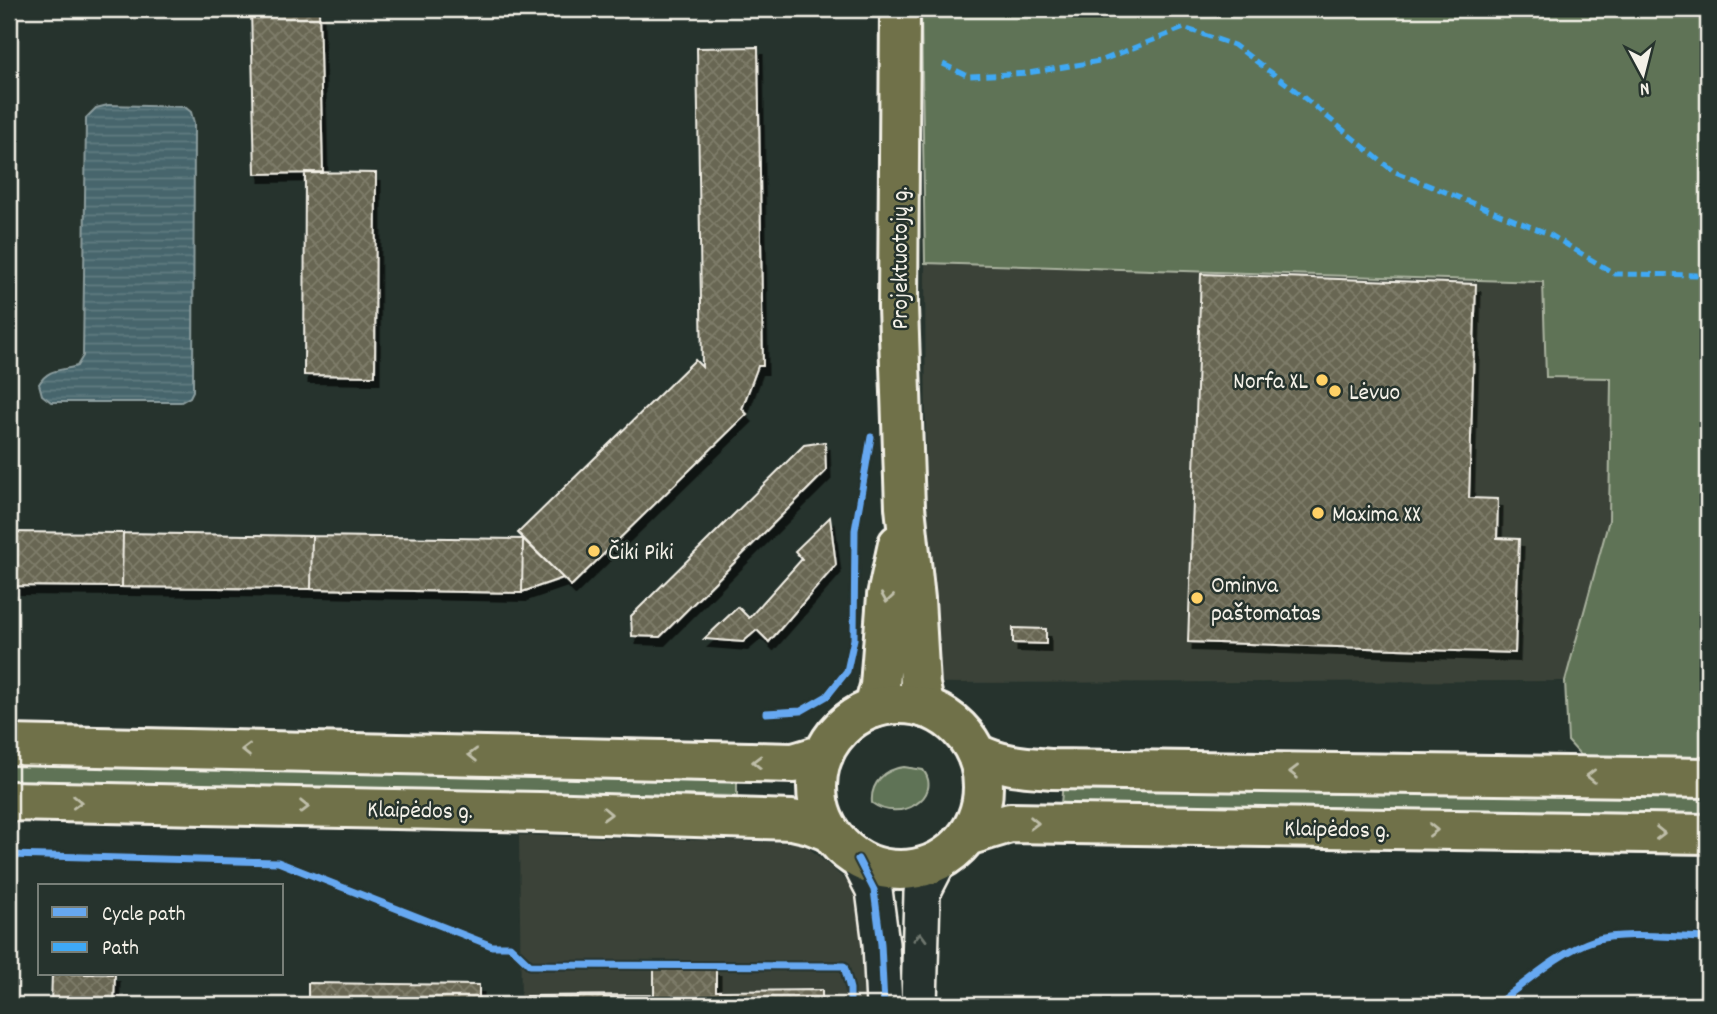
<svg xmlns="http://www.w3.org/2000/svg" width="1717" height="1014" font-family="Dekko,sans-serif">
  <defs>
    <pattern id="water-rules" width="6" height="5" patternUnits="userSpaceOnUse" patternTransform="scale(1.75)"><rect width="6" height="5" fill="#46656c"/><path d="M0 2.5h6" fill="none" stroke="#617c81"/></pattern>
    <pattern id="building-cross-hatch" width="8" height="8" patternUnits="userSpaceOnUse" patternTransform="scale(1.75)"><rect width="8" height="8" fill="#686652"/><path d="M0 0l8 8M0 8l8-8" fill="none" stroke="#7e7c6b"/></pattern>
    <filter id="shadow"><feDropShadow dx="4.5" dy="8" stdDeviation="0" flood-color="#0009"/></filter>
  </defs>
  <rect width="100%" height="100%" fill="#26332d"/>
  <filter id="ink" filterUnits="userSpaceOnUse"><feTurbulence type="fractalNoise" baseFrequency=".0143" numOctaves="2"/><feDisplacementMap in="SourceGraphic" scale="14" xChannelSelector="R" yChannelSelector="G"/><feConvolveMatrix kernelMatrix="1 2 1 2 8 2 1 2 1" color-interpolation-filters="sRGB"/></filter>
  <g filter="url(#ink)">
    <path fill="#3a4238" d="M925,263L1543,282L1546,376L1611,377L1609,520L1565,681L927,683Z
      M519,835L803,843L895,923L896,1005H521Z"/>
    <path fill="#5f7356" stroke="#aab29f" stroke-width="2" d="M921,9H1708V762L1585,760L1568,741L1565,681L1609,520L1611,378L1546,377L1543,282L925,263Z
      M9,763L737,777V796L9,784Z
      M904,767L923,770C944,796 900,824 872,803C870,783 885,769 904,767Z
      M1063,782L1708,794V819L1061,804Z"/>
    <path fill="url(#water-rules)" stroke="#8c9d9e" stroke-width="2" d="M108,105L185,107L191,112L194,123L193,391L190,397L181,402H51L42,395L39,384C48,368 61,371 77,366L83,356L86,118L96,108Z"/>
    <path fill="url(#building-cross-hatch)" stroke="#f4f1e8" stroke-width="2" filter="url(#shadow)" d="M251,9H319L323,173L255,174Z
      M758,47L763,366H758L742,409L747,414L571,586L518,533L695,360L702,367L697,48Z
      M305,172L376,173L375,376L304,375Z
      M1201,274L1476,284L1469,498L1498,499L1497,538L1519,539L1515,653L1188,642Z
      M825,442L826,471L660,637L632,636L631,616L804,445Z
      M830,517L836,565L769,642L757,630L743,642L704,639L738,607L749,618L802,559L795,551Z
      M9,532L123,533L122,587L9,586Z
      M123,533L312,536L311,589L122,587Z
      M312,536L523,539L522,593L311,589Z
      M523,539L563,578L522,592Z
      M1013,628L1046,629V644L1013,643Z
      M716,968V991L822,990V1005H526V996L654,995V969Z
      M52,974H115L114,1005H51Z
      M308,983L479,985V1005H303V1000H308Z"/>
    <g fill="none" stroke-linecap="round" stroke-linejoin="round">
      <g stroke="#f4f1e8" stroke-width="40">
        <path id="minor" d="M858,859L874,890L881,944L884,1005
          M919,1005L922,893L939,860"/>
      </g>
      <g stroke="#f4f1e8" stroke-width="44">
        <path id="major" d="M900,9L898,307L905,507L915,599L920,685L925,708
          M874,708L880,686L887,596L898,544"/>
      </g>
      <g stroke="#f4f1e8" stroke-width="44">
        <path id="highway" d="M817 787a83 83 0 1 1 166 0a83 83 0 1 1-166 0Z
          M9,745L794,763L824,754
          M976,753C1001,766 1025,767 1052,769L1708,778
          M9,801L539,812L792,820L810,824L830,832
          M967,836L1010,823L1708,834"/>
      </g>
      <use href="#minor" stroke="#26332d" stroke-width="35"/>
      <use href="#major" stroke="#6f714a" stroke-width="38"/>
      <use href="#highway" stroke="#6f714a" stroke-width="38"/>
      <path stroke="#3fa9f5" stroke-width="5" stroke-dasharray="10 5" stroke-linecap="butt" d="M943,64L968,76L1028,73L1100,61L1184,28L1234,45L1291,87L1393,171L1549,234L1615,274L1708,275"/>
      <g stroke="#26332d" stroke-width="11">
        <path id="cycleway" d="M766,713L801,711L827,696L847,671L854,639L855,530L871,437
          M9,855L278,862L492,946H510L530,965L844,966L850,989V1005
          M858,859L874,890L881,944L884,1005
          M1495,1005C1526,983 1558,952 1595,940C1623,931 1677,938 1708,938"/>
      </g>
      <use href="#cycleway" stroke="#66a8f1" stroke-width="7"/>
    </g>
    <defs><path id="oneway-chevron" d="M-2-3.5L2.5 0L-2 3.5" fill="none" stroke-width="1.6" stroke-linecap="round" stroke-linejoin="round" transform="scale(1.75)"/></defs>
    <g stroke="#bfbea9">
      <use href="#oneway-chevron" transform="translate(887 598) rotate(98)"/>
      <use href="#oneway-chevron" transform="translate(246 750) rotate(-179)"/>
      <use href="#oneway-chevron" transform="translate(473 755) rotate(-179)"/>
      <use href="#oneway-chevron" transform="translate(757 762) rotate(-179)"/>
      <use href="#oneway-chevron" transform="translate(1294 772) rotate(-179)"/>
      <use href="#oneway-chevron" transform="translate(1591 776) rotate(-179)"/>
      <use href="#oneway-chevron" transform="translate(77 802) rotate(1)"/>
      <use href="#oneway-chevron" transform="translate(304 807) rotate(1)"/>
      <use href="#oneway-chevron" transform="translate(607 814) rotate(2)"/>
      <use href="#oneway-chevron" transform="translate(1034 823) rotate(1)"/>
      <use href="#oneway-chevron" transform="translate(1433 830) rotate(1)"/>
      <use href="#oneway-chevron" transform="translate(1660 833) rotate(1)"/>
    </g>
    <use stroke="#6e766e" href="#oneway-chevron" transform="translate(920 937) rotate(-89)"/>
  </g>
  <g fill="#ffd166" stroke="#26332d" stroke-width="2.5">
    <circle cx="1322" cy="380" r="7"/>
    <circle cx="1335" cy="391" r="7"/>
    <circle cx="1318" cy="513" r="7"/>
    <circle cx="594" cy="551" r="7"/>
    <circle cx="1197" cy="598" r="7"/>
  </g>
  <g text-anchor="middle" stroke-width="5" stroke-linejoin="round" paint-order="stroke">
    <g font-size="24" fill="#f4f1e8" stroke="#26332d">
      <text transform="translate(899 258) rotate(-90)" y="8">Projektuotojų g.</text>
      <text transform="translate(420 809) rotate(1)" y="8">Klaipėdos g.</text>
      <text transform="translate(1337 828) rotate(1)" y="8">Klaipėdos g.</text>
    </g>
    <g font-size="24" fill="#f4f1e8" stroke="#26332d" text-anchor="start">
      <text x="1308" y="388" text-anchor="end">Norfa XL</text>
      <text x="1349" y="399">Lėvuo</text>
      <text x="1332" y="521">Maxima XX</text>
      <text x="608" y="559">Čiki Piki</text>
      <text x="1211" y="592">Ominva<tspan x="1211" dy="28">paštomatas</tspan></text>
    </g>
  </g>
  <rect width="1717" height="1014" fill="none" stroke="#26332d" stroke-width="35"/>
  <rect x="18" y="18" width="1682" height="979" fill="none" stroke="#f4f1e8" stroke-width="2.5" filter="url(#ink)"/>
  <rect x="38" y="884" width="245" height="91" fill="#26332d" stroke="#787f78" stroke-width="2"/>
  <rect x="52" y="907" width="35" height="10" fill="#66a8f1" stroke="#787f78" stroke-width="2"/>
  <text x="102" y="920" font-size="21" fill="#f4f1e8">Cycle path</text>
  <rect x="52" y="942" width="35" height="10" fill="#3fa9f5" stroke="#787f78" stroke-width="2"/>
  <text x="102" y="954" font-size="21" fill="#f4f1e8">Path</text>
  <g transform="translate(1643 74) rotate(173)" stroke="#26332d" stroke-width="5" paint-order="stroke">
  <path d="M0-5L12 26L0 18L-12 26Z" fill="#f4f1e8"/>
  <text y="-10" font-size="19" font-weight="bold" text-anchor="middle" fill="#f4f1e8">N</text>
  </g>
</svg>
